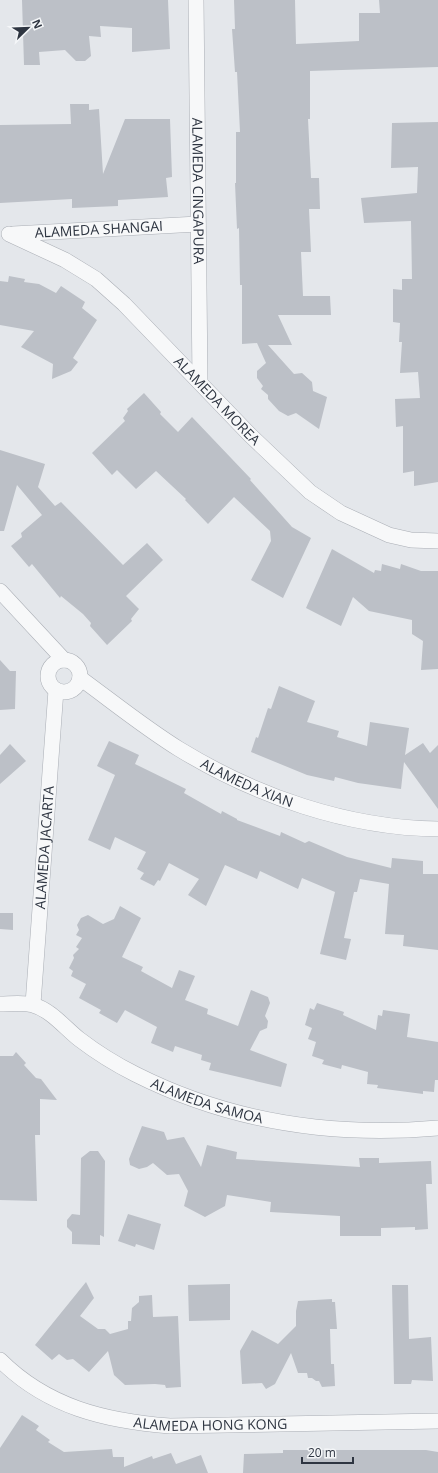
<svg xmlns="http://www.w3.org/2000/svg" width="438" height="1473" font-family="'Open Sans',sans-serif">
  <rect width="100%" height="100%" fill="#e4e7eb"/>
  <path fill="#bcc0c7" d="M22,0H168L170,49L132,52V28L100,26L101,37L89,36L91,56L85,61H76L65,50L39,52L40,65H24Z
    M234,0H295L296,44L359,41V13H380L379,0H438V67L310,71V119H308L311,178H319L320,209H309L311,252H301L303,296H330L331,315H278L292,345H268L294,374L302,373L312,382L313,391L327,397L319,429L296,413L288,416L279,411L268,399V395L261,389L263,386L257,378V371L266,363L257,343L242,344V285H240L239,228L237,229L235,183H236V132H240L237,72H235L232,29H235Z
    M70,104H89V110L99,109L103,174L125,119H170L172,177L166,178L168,197L118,200V206L72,208V199L0,203V125L71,124Z
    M438,122V482L414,486V471L403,473V426L396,427L395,399L420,398L418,372L400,373L402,342H399L400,323L393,322V289L402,290V279H412L411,221L364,223L361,198L417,193L418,167L391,168L392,123Z
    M9,276L25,279L24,282L39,284L56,293L61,286L85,302L82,308L97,320L73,358L78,362L71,371L52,379L53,364L21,347L34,331L0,325V281L8,282Z
    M144,393L161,412L160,414L178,432L192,417L251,479L250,480L292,527L311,538L283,598L251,580L271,541L270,531L234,497L208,524L185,500L186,499L156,471L136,489L117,470L112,475L92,453L125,421L123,418L128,411L127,409Z
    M0,450L45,464L38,487L55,506L61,502L123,565L147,543L163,560L126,596L139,609L131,619L132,621L107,645L90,626L91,623L83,614L61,596L60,598L32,564L29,567L11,546L22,537L21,533L42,515L17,485L4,531H0Z
    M332,549L374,573L375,570L381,571L382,564L400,569L401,564L421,571H438V669L421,670L423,641L412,634V620L369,611L353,597L341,626L306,608Z
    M0,660L10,671H16L15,709L0,710Z
    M279,686L315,701L307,722L339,731L337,737L367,746L370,722L409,728L405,755L423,743L430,753L438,745V809L404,762L401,789L358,783L335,777L334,781L307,775L251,752L256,737L258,738L268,708L271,709Z
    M109,741L139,755L135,764L186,789L184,793L221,814L222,811L237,819V820L280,836L281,832L305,843L309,841L347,857L391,868L392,858L423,861V874H438V950L403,946L404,935L385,934L389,884L360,879L357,892H354L344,938L351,939L346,960L320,954L335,892L302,878L298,889L260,871L257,879L225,865L206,906L188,895L199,879L169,863L160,881L158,880L154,886L140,879L144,873L137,869L146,852L115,837L110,850L88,840L115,775L97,766Z
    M10,744L26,761L0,784V755Z
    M120,906L141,918L122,957L143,967L141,971L172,988L179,970L195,976L185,1000L208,1009L207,1014L238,1026L251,990L268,997L270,1003L265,1016L268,1021L267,1028L260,1031L250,1050L287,1064L281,1087L209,1070L211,1063L201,1060L202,1055L175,1046L173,1052L151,1043L157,1027L125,1010L117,1023L99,1013L101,1010L79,998L86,984L71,976L73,971L69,968L74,958L73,955L79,949L76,947L82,938L76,935L79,930L77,925L81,918L88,915L103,924L114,919Z
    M0,913H13V930L0,929Z
    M317,1003L344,1012L343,1015L376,1030L378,1015L382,1016L383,1010L410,1014L407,1037L438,1042V1080H435L434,1092L423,1091V1094L377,1088L378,1085L367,1084L368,1072L342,1065L341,1069L322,1064L324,1060L312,1056L316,1042L308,1039L312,1028L305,1025L310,1008L314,1010Z
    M16,1052L26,1063L24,1065L36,1078L41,1079L57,1100L40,1099V1135H35L37,1201L0,1200V1056H13Z
    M142,1126L164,1132L167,1140L184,1137L201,1167L207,1145L237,1152L236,1159L360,1167L359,1158H379V1163L431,1161L432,1184H426L428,1229L415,1230V1227L381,1228V1236H340V1216L270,1212L271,1202L227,1195L225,1206L205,1217L184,1206L188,1191L179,1174L167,1175L153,1163L147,1167L139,1169L130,1165L129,1159Z
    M90,1151H98L105,1161L104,1237L100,1235V1245L72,1244V1232L67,1227V1220L72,1214L80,1215L81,1158Z
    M128,1214L161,1224L154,1250L136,1244L135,1247L118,1241Z
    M86,1282L94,1298L80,1316L98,1329H105L110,1334L128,1329V1321H131L132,1308L139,1302V1296L152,1295L153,1317L178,1316L181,1387L166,1388L165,1385L155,1384L125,1385L114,1375L108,1351L89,1372L73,1359L67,1360L59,1354L52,1360L35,1345Z
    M230,1284V1320L189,1321L188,1285Z
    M392,1285H408L409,1339L431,1337L433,1381L412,1380L411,1384H394Z
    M332,1299V1302H335L337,1329H330L331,1364H334L335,1386L322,1387L319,1381H316L312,1378H308L307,1373H298L291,1353L275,1384L266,1389L262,1383L242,1384L240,1351L252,1330L278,1344L296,1326V1311L298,1301Z
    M22,1415L39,1426L36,1430L50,1440L48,1442L64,1452L112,1449L113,1457H124V1467L152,1456L153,1459L171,1453L176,1464L201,1455L208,1473H0V1448Z
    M283,1450H426L438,1452V1473H243L244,1454L283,1453Z"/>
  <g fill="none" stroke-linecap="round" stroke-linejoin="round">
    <g stroke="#aaaeb5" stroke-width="16">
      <g id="minor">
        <path id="s1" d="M196,0L200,382"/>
        <path id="s2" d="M9,234L65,260L96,279L124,304L250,435L310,492L341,513L389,535L411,540L438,541"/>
        <path id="s3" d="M13,234L198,224"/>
        <path d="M0,591L64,660"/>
        <circle cx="64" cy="676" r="16"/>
        <path id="s4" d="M80,678C113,702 145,728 179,749C256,796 347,828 438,829"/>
        <path id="s5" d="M0,1004C10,1004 24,1002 33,1005C51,1010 65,1028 79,1039C96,1052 115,1064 135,1074C230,1122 334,1137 438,1128"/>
        <path id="s6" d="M33,1004L56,690"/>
        <path id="s7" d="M0,1360C47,1407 105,1421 170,1426L438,1421"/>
      </g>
    </g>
    <use href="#minor" stroke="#f7f8f9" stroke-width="15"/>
  </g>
  <g text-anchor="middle" stroke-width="3.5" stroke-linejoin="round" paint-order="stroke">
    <g font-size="14" fill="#2e3541" stroke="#f4f6f8">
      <text dy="5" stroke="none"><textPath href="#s1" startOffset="191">ALAMEDA CINGAPURA</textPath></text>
      <text dy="5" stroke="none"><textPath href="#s3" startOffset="86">ALAMEDA SHANGAI</textPath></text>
      <text dy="5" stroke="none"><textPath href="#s2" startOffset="270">ALAMEDA MOREA</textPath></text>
      <text dy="5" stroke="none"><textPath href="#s4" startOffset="198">ALAMEDA XIAN</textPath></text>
      <text dy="5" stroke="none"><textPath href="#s6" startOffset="157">ALAMEDA JACARTA</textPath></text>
      <text dy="5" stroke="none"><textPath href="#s5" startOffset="234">ALAMEDA SAMOA</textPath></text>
      <text dy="5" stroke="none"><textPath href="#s7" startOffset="227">ALAMEDA HONG KONG</textPath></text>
    </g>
  </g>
  <g transform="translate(28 28) rotate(67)" stroke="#f4f6f8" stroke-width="3" paint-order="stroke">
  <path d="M0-3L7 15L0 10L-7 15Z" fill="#2e3541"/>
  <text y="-6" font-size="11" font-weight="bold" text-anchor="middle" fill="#2e3541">N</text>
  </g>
  <path d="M302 1457v6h51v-6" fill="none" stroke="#2e3541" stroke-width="2"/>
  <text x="308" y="1457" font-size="12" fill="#2e3541" stroke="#f4f6f8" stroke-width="3" paint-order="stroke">20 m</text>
</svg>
